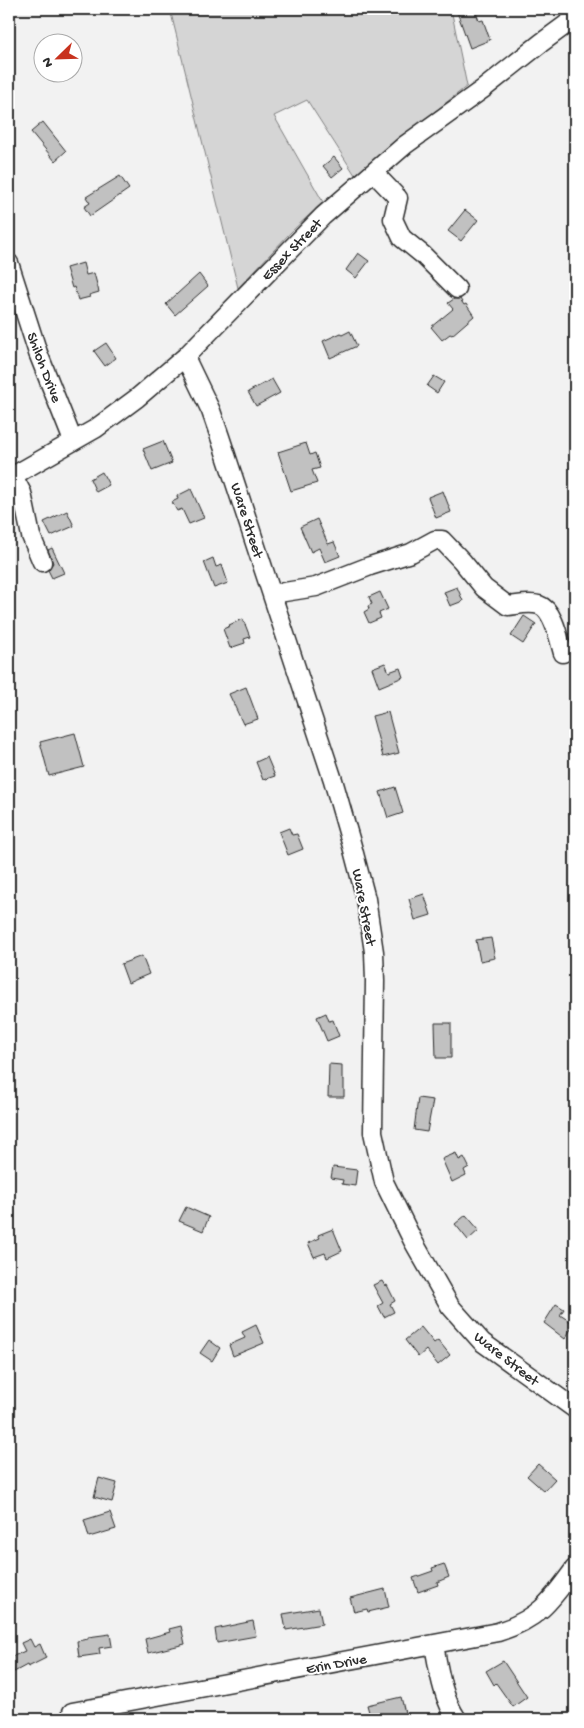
<svg xmlns="http://www.w3.org/2000/svg" width="584" height="1728" font-family="'Gochi Hand',sans-serif">
  <rect width="100%" height="100%" fill="#f2f2f2"/>
  <filter id="ink" filterUnits="userSpaceOnUse"><feTurbulence type="fractalNoise" baseFrequency=".02" numOctaves="2"/><feDisplacementMap in="SourceGraphic" scale="10" xChannelSelector="R" yChannelSelector="G"/><feConvolveMatrix kernelMatrix="1 2 1 2 8 2 1 2 1" color-interpolation-filters="sRGB"/></filter>
  <g filter="url(#ink)">
    <path fill="#d5d5d5" stroke="#808080" d="M170,9H451L467,86L355,175L307,100L274,116L323,202L291,232L238,288Z"/>
    <path fill="#c1c1c1" stroke="#2b2b2b" d="M456,9H475L479,21L483,20L490,40L470,48Z
      M43,122L66,151L55,161L31,132Z
      M334,157L343,168L332,177L323,166Z
      M120,176L129,189L90,216L84,207L90,203L86,197Z
      M465,210L478,220L461,241L448,231Z
      M358,253L369,261L356,278L346,270Z
      M83,263L86,275L94,273L99,292L89,295L90,297L78,300L74,287L72,288L66,268Z
      M199,274L208,286L175,315L166,304Z
      M454,299H460L464,305L466,304L474,316L452,335L450,334L442,340L431,327L453,309L448,303Z
      M350,331L357,346L330,358L323,341L341,333L342,335Z
      M106,343L116,358L105,366L94,351Z
      M434,376L444,382L437,393L427,386Z
      M272,379L280,393L256,406L248,392Z
      M163,441L172,463L152,471L143,449Z
      M306,443L310,455L315,453L320,468L312,470L317,483L291,491L278,452Z
      M102,472L109,485L96,492L90,479Z
      M191,489L204,518L189,524L182,509L177,511L172,502L178,499L177,496Z
      M443,491L451,512L436,518L428,497Z
      M67,511L74,526L51,536L44,522Z
      M317,519L328,544L334,542L340,556L325,562L319,548L311,552L300,527Z
      M52,548L64,573L52,578L48,570L53,563L48,550Z
      M213,558L216,567L222,565L228,583L214,588L204,562Z
      M457,587L463,601L450,606L444,592Z
      M380,592L388,609L379,613L381,618L369,623L364,612L369,609L368,606L372,604L369,597Z
      M524,616L536,624L523,644L511,636Z
      M243,619L250,637L244,639L245,643L230,648L223,629L230,626L229,625Z
      M385,663L389,672L400,668L403,677L379,687L372,668Z
      M246,687L258,719L243,724L229,694Z
      M388,712L399,753L383,757L372,716Z
      M75,733L84,767L49,776L40,742Z
      M267,757L275,776L263,780L256,762Z
      M395,787L403,813L388,818L380,792Z
      M289,828L292,835L297,834L303,849L288,855L279,832Z
      M424,894L431,915L415,920L409,899Z
      M491,938L495,958L480,961L476,940Z
      M142,956L149,974L128,983L121,964Z
      M326,1013L329,1021L333,1020L339,1036L327,1041L317,1017Z
      M435,1023H451V1058H436Z
      M329,1064L342,1065V1079H344V1097H328Z
      M418,1098L433,1100L427,1132L414,1130Z
      M456,1153L459,1160L464,1157L469,1167L464,1170L466,1175L452,1182L442,1159Z
      M333,1167L357,1170L355,1186L342,1184L343,1180L331,1178Z
      M186,1207L209,1217L203,1231L179,1221Z
      M466,1215L479,1230L468,1240L455,1224Z
      M333,1229L342,1251L327,1258L325,1253L314,1257L308,1243L320,1238L318,1235Z
      M382,1281L385,1286L387,1285L395,1301L390,1304L394,1312L384,1317L378,1306L383,1303L373,1285Z
      M556,1304L564,1309L560,1315L574,1324L565,1339L544,1323Z
      M256,1325L264,1343L233,1356L229,1345L245,1338L242,1332Z
      M421,1327L434,1343L438,1340L450,1355L438,1365L426,1350L418,1357L405,1340Z
      M209,1340L220,1348L212,1361L200,1353Z
      M538,1464L555,1479L544,1491L527,1476Z
      M99,1478L117,1483L112,1502L94,1497Z
      M110,1512L116,1529L89,1537L84,1520Z
      M444,1564L449,1577L437,1582L438,1585L418,1592L413,1578L433,1571L432,1568Z
      M385,1589L389,1607L368,1612L367,1609L354,1612L350,1598Z
      M319,1608L322,1624L286,1630L283,1614Z
      M253,1621L256,1636L217,1643L215,1629Z
      M181,1626L185,1644L148,1653L145,1639L170,1632L169,1629Z
      M110,1634L112,1646L99,1648L100,1654L79,1657L77,1641L88,1639V1637Z
      M30,1639L34,1647L40,1644L46,1658L28,1667L27,1665L14,1672L9,1658L25,1651L21,1643Z
      M503,1661L527,1697L513,1707L496,1683L494,1685L486,1671Z
      M401,1697L405,1713L379,1719H371L367,1705Z"/>
    <g fill="none" stroke-linecap="round" stroke-linejoin="round">
      <g stroke="#2b2b2b" stroke-width="21">
        <path id="minor" d="M374,173L398,198L393,219L402,238L423,255L457,289
          M9,263L38,353L73,441
          M185,357L211,411L220,437L333,780L352,846L366,899L374,952L375,981L373,1132L384,1182L413,1241L450,1306L482,1342L575,1409
          M13,476L22,493L31,536L42,562
          M9,478L95,429L137,398L185,357L323,216L405,145L483,89L541,43L575,18
          M272,594L316,587L370,566L411,553L435,540H442L462,561L484,588L508,606C518,605 529,602 539,605C554,610 559,640 563,653
          M434,1645C439,1671 442,1697 457,1719
          M72,1712L498,1632C539,1619 551,1601 575,1568"/>
      </g>
      <use href="#minor" stroke="#fff" stroke-width="18"/>
    </g>
  </g>
  <g text-anchor="middle" stroke-width="4" stroke-linejoin="round" paint-order="stroke">
    <g font-size="15" fill="#2b2b2b" stroke="#fff">
      <text transform="translate(291 249) rotate(-46)" y="5">Essex Street</text>
      <text transform="translate(45 367) rotate(69)" y="5">Shiloh Drive</text>
      <text transform="translate(248 520) rotate(72)" y="5">Ware Street</text>
      <text transform="translate(365 907) rotate(79)" y="5">Ware Street</text>
      <text transform="translate(507 1358) rotate(38)" y="5">Ware Street</text>
      <text transform="translate(336 1663) rotate(-10)" y="5">Erin Drive</text>
    </g>
  </g>
  <rect width="584" height="1728" fill="none" stroke="#fff" stroke-width="30"/>
  <rect x="15" y="15" width="554" height="1698" fill="none" stroke="#2b2b2b" stroke-width="2" filter="url(#ink)"/>
  <g transform="translate(58 58) rotate(247)"><circle r="24" fill="#ffffff" stroke="#aaaaaa"/>
  <path d="M0-4L9 19L0 12L-9 19Z" fill="#c8321e"/>
  <text y="-8" font-size="14" font-weight="bold" text-anchor="middle" fill="#2b2b2b">N</text>
  </g>
</svg>
